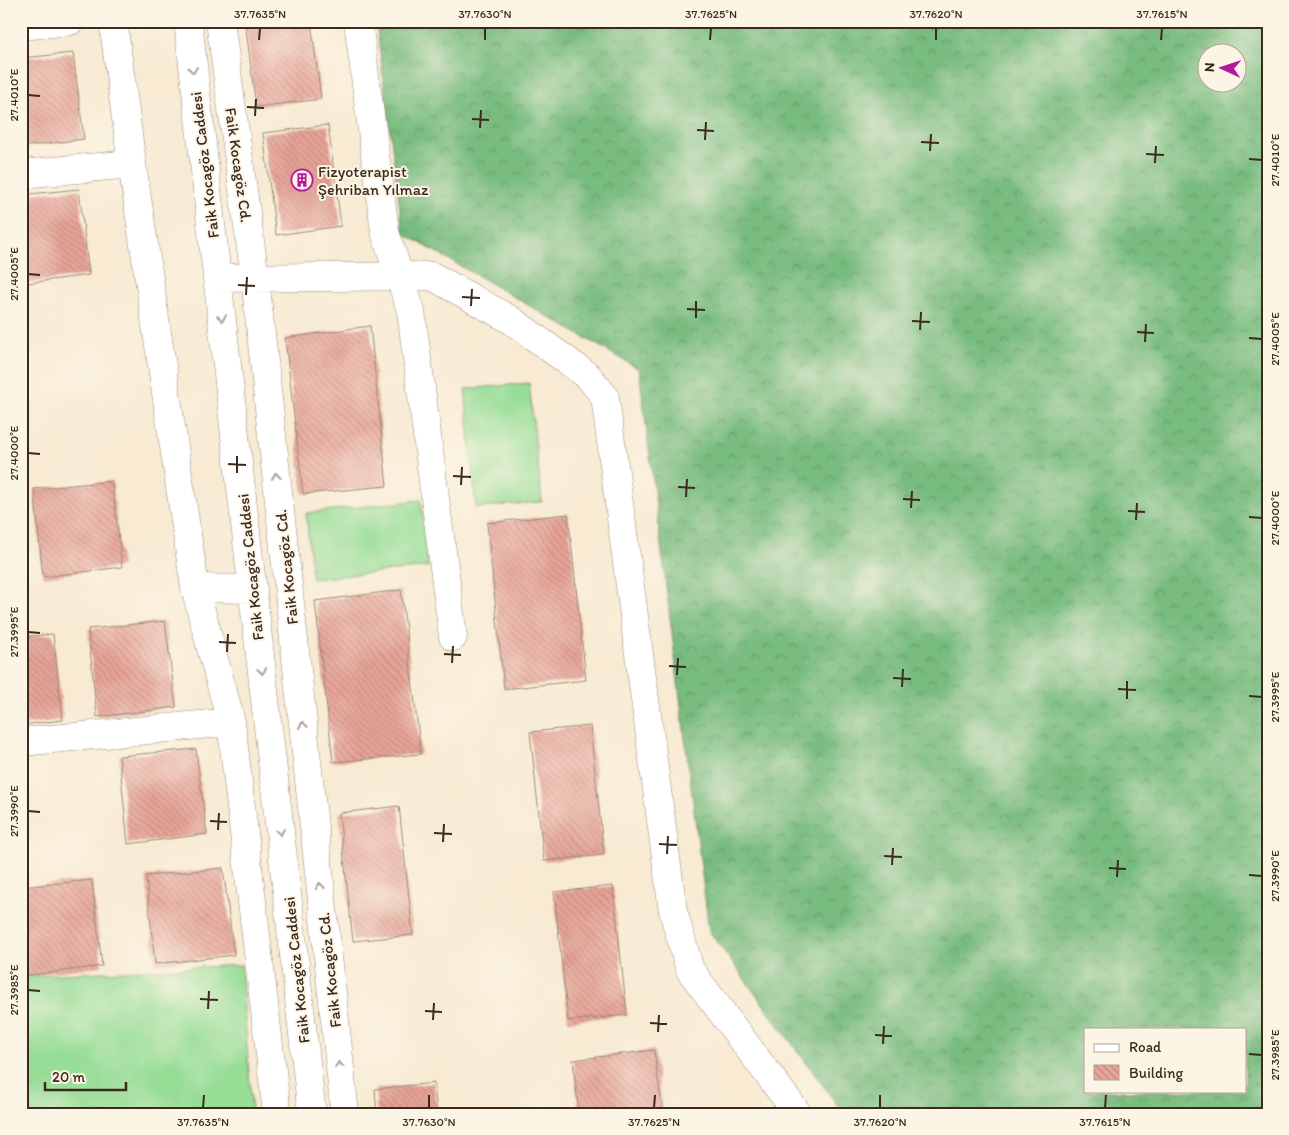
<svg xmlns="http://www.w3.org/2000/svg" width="1289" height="1135" font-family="Itim,sans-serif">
  <defs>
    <pattern id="forest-crowns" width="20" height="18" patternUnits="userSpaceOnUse" patternTransform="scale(1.25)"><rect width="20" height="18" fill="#78bc7f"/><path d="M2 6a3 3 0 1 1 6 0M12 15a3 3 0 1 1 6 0" fill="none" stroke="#649967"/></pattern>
    <pattern id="building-back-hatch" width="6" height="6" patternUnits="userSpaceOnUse" patternTransform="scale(1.25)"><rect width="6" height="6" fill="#e8a498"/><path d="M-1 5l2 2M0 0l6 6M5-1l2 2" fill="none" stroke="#bd867b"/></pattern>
  </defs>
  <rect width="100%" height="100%" fill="#fcf5e5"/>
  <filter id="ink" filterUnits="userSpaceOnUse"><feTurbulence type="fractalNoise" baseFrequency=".02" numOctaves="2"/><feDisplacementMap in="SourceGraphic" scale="10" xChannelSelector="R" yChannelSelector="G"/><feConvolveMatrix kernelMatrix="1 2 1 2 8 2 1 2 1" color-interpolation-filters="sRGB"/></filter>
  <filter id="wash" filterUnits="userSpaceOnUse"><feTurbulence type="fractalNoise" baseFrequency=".0096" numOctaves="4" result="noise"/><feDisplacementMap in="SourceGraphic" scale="20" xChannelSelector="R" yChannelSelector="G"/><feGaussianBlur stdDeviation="1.12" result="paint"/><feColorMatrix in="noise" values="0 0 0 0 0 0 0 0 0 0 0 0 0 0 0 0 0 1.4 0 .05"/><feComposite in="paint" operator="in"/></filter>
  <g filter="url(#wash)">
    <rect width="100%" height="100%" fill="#f8ead3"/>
    <path fill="#96dd96" stroke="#68845a" d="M529,383L542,502L476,508L465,389Z
      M421,500L428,567L312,579L306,513Z
      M241,965L252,1114H21V976Z"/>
    <path fill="url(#forest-crowns)" stroke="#5a734e" fill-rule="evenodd" d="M376,21H1268V1114H844L709,931L639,369L403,233ZM1206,52H1236V82H1206ZM1085,1029H1245V1091H1085Z"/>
    <g id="blocks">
      <path fill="url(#building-back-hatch)" d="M245,21H311L321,99L256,107Z
        M73,53L84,139L21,147V58Z
        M328,125L341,226L276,235L263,133Z
        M79,189L89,275L21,284V195Z
        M370,326L387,486L303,494L285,338Z
        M112,481L122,567L43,577L34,489Z
        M568,514L586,680L504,689L487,523Z
        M401,590L421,754L333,762L315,601Z
        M165,621L176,707L97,717L88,629Z
        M53,634L63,720L21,725V637Z
        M590,726L604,855L544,861L530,732Z
        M196,749L207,834L128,844L119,756Z
        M399,806L413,935L353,941L339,813Z
        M223,868L234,955L155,964L146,876Z
        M92,880L102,966L23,976L21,954V887Z
        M613,886L627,1015L568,1021L554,892Z
        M654,1050L663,1114H579L573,1060Z
        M434,1083L437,1114H377L375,1089Z"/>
    </g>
  </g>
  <g filter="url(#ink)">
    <use href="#blocks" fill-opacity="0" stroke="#9a8a78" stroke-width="1"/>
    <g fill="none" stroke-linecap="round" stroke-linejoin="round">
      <g stroke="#9a8a78" stroke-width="29">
        <path id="minor" d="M113,21L132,164L195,588L231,722L277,1114
          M188,21L312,1114
          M220,21L255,278L345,1114
          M358,21L385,232L411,311L453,637
          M21,26L70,21
          M21,174L132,164
          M217,278L432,276L511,320L588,376L605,397L673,911L690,970L798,1114
          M195,588L253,589
          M21,742L231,722"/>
      </g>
      <use href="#minor" stroke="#fff" stroke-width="28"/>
    </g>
    <defs><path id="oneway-chevron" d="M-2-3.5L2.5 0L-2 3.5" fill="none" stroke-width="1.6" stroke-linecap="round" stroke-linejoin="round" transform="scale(1.25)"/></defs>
    <g stroke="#a79f9a">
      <use href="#oneway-chevron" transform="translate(193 70) rotate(83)"/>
      <use href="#oneway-chevron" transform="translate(222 318) rotate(83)"/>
      <use href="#oneway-chevron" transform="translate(276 476) rotate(-96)"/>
      <use href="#oneway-chevron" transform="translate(262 671) rotate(84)"/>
      <use href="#oneway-chevron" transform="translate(303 725) rotate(-96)"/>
      <use href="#oneway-chevron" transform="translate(280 832) rotate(84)"/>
      <use href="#oneway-chevron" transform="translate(320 886) rotate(-96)"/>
      <use href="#oneway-chevron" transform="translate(339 1065) rotate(-96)"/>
    </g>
  </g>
  <path fill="none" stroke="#3b2a1e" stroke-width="2" d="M259,40L260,28M485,40V28M710,40L711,28M936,40V28M1161,40L1162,28M28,95L40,96M247,107L264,108M255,116L256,99M472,119L489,120M480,128L481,110M697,130L714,131M705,140L706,122M921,142L939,143M930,151L931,134M1146,154L1164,155M1249,159L1262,160M1155,163L1156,146M28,274L40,275M238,285L255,286M246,295L247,277M462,297L480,298M471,306L472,289M687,309L705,310M696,318V301M912,321L930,322M920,330L921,312M1137,332L1154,333M1249,338L1262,339M1145,342L1146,324M28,453L40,454M228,464L246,465M237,473V456M453,476L471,477M461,485L462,467M678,487L695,488M686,497L687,479M903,499L920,500M911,508L912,491M1128,511L1145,512M1249,517L1262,518M1136,520L1137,503M28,632L40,633M219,642L236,643M227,652L228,634M444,654L461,655M452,663L453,646M669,666L686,667M677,675L678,658M893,678L911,679M902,687L903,669M1118,689L1136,690M1249,696L1262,697M1127,699V681M28,811L40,812M210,821L227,822M218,830L219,813M434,833L452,834M443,842L444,824M659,844L677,845M667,854L668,836M884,856L902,857M892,865L893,848M1109,868L1126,869M1249,875L1262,876M1117,877L1118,860M28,990L40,991M200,999L218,1000M208,1009L209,991M425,1011L442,1012M433,1020L434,1003M650,1023L667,1024M658,1032L659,1015M875,1035L892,1036M883,1044L884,1026M1249,1054L1262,1055M203,1108L204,1095M429,1108V1095M654,1108L655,1095M880,1108V1095M1105,1108L1106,1095"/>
  <defs>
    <g id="building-ring" transform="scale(1.125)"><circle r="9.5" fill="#fcf5e5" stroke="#b5179e" stroke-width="1.5"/><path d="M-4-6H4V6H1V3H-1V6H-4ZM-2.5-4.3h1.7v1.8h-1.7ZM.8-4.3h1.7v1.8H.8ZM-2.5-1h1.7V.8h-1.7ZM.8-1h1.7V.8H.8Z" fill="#b5179e"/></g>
  </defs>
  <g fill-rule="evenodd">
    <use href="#building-ring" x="302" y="180"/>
  </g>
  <g text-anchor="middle" stroke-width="4" stroke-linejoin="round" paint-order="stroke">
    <g font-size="16" fill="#3b2a1e" stroke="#fcf5e5">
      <text transform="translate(204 165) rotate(-97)" y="6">Faik Kocagöz Caddesi</text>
      <text transform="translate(239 165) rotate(82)" y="6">Faik Kocagöz Cd.</text>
      <text transform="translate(250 567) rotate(-96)" y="6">Faik Kocagöz Caddesi</text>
      <text transform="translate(286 567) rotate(-96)" y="6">Faik Kocagöz Cd.</text>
      <text transform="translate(296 970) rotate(-96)" y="6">Faik Kocagöz Caddesi</text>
      <text transform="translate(329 970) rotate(-96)" y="6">Faik Kocagöz Cd.</text>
    </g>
    <g font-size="16" fill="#3b2a1e" stroke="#fcf5e5" text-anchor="start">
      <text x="318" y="177">Fizyoterapist<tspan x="318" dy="18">Şehriban Yılmaz</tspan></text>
    </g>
  </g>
  <rect width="1289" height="1135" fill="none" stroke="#fcf5e5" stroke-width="55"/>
  <rect x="1084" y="1028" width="162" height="65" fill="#fcf5e5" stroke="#afa495"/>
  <rect x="1094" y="1044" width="25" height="8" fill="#ffffff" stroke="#afa495"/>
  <text x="1129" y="1052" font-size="15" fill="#3b2a1e">Road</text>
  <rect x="1094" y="1065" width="25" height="15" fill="url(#building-back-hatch)" stroke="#afa495"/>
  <text x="1129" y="1078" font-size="15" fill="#3b2a1e">Building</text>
  <g transform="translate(1222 68) rotate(273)"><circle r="24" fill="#fcf5e5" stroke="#afa495"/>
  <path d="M0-4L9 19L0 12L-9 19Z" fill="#b5179e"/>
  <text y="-8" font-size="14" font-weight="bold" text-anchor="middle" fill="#3b2a1e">N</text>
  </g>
  <path d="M45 1082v8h81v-8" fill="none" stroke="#3b2a1e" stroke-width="2.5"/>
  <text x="52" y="1082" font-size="15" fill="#3b2a1e" stroke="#fcf5e5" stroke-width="4" paint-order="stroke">20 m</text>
  <rect x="28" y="28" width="1234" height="1080" fill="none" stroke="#3b2a1e" stroke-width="2"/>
  <g font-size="12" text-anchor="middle" fill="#3b2a1e">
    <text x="260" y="18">37.7635°N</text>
    <text x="485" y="18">37.7630°N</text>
    <text x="711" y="18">37.7625°N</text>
    <text x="936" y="18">37.7620°N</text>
    <text x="1162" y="18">37.7615°N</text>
    <text transform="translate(14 95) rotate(-90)" y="4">27.4010°E</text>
    <text transform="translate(1275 160) rotate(-90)" y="4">27.4010°E</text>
    <text transform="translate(14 274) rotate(-90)" y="4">27.4005°E</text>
    <text transform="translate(1275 339) rotate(-90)" y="4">27.4005°E</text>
    <text transform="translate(14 453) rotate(-90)" y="4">27.4000°E</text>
    <text transform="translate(1275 518) rotate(-90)" y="4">27.4000°E</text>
    <text transform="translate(14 632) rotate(-90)" y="4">27.3995°E</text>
    <text transform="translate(1275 697) rotate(-90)" y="4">27.3995°E</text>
    <text transform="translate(14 811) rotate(-90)" y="4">27.3990°E</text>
    <text transform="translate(1275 876) rotate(-90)" y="4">27.3990°E</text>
    <text transform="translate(14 990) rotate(-90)" y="4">27.3985°E</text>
    <text transform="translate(1275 1055) rotate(-90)" y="4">27.3985°E</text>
    <text x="203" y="1126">37.7635°N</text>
    <text x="429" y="1126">37.7630°N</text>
    <text x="654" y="1126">37.7625°N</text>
    <text x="880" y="1126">37.7620°N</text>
    <text x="1105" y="1126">37.7615°N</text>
  </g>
</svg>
